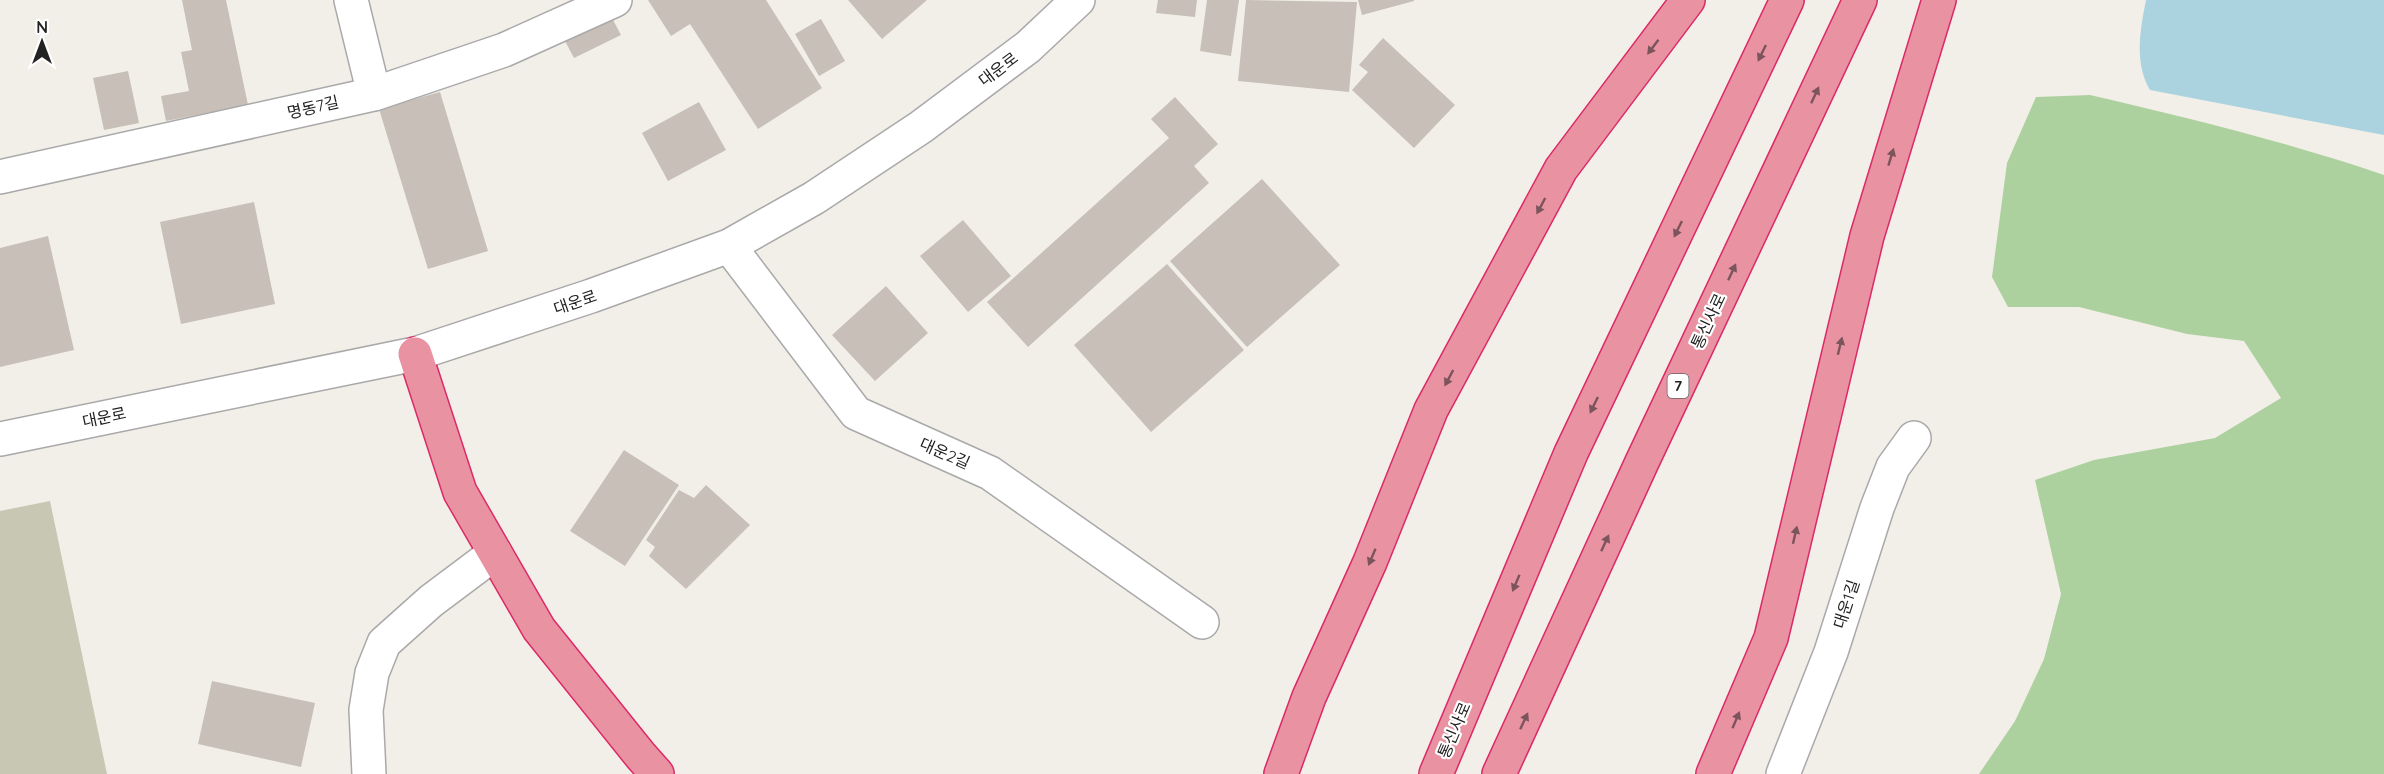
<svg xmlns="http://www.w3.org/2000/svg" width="2384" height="774" font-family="Quicksand,'Noto Sans KR',sans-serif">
  <rect width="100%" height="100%" fill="#f2efe9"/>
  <path fill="#c7c7b4" d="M50,501L107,774H0V511Z"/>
  <path fill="#add19e" d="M2090,95C2189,118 2287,142 2384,175V774H1979L2015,721L2044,659L2061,594L2035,480L2094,460L2215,438L2281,398L2244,341L2187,334L2079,307H2008L1992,277L2007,163L2036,97Z"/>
  <path fill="#aad3df" d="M2146,0H2384V135L2150,90C2134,63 2140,30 2146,0Z"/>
  <path fill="#c7bfb8" d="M182,0H226L248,105L166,121L161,96L189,91L181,52L192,50Z
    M648,0H766L822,88L758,129L690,24L671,36Z
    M848,0H927L882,39Z
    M1158,0H1197L1195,17L1156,13Z
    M1207,0H1239L1231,56L1200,51Z
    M1246,0L1357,2L1349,92L1238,81Z
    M1358,0H1414V1L1362,15Z
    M612,18L621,35L574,58L565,41Z
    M821,19L845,61L819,76L795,34Z
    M1383,38L1455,105L1414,148L1352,90L1368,72L1359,65Z
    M128,71L139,123L104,130L93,78Z
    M440,92L488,251L428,269L379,109Z
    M1175,97L1218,144L1194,166L1209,183L1028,347L987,302L1169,138L1151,119Z
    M699,102L726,150L668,181L642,133Z
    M1262,179L1340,265L1247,347L1170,261Z
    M254,202L275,304L181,324L160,222Z
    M963,220L1011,276L968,312L920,256Z
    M48,236L74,350L0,367V248Z
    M1167,264L1244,350L1151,432L1074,345Z
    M886,286L928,333L875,381L832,335Z
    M624,450L679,485L625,566L570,531Z
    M706,485L750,525L686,589L649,556L655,547L646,540L679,490L694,498Z
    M212,681L315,703L301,767L198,744Z"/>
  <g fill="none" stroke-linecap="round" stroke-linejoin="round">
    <g stroke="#a9a9a9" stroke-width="36">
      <path id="minor" d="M351,0L374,94
        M0,177L374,94L504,50L615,0
        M729,246L856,413L990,473L1202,622
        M0,439L415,354L591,296L729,246L814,198L921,127L1028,47L1078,0
        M369,774L366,710L372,673L384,643L431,601L495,553
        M1783,774L1831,652L1877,508L1893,467L1914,438"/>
    </g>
    <g stroke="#dc2a67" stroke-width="36">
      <path id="highway" d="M415,354L460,492L539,629L641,756L657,774
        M1281,774L1309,697L1370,562L1431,410L1561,169L1688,0
        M1436,774L1571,453L1787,0
        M1499,774L1642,462L1860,0
        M1713,774L1771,638L1867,236L1939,0"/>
    </g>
    <use href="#minor" stroke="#fff" stroke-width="33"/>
    <use href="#highway" stroke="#e892a2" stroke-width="33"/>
  </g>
  <defs><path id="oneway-solid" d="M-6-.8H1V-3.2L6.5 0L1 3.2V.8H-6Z" transform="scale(1.5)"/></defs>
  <g fill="#7b545c">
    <use href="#oneway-solid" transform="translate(1653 47) rotate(127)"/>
    <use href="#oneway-solid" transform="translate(1762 53) rotate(116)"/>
    <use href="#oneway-solid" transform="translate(1815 95) rotate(-65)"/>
    <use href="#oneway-solid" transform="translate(1891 157) rotate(-73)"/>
    <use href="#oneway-solid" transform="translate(1541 206) rotate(118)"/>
    <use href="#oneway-solid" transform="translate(1678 229) rotate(116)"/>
    <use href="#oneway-solid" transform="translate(1732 272) rotate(-65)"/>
    <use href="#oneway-solid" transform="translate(1840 346) rotate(-76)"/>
    <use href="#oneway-solid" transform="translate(1449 378) rotate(118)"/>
    <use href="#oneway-solid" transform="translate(1594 405) rotate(116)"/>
    <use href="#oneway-solid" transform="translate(1795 535) rotate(-77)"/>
    <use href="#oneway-solid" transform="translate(1605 543) rotate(-65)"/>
    <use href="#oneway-solid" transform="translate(1372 557) rotate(113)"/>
    <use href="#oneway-solid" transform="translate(1516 583) rotate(113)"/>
    <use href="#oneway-solid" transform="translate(1736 720) rotate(-67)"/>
    <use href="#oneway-solid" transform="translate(1524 721) rotate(-65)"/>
  </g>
  <g text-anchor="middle" stroke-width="4.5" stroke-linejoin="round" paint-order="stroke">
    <rect fill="#fff" stroke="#646464" stroke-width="1.5" x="1667.5" y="374" width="21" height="24" rx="4.5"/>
    <g font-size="15" font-weight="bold" fill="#222">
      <text x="1678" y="391">7</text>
    </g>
    <g font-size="16" fill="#222" stroke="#fff">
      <text transform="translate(998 69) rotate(-37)" y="6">대운로</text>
      <text transform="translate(313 107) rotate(-13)" y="6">명동7길</text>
      <text transform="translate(575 302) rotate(-19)" y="6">대운로</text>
      <text transform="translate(1708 321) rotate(-65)" y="6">통신사로</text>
      <text transform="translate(104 417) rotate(-12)" y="6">대운로</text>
      <text transform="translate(945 453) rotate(24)" y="6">대운2길</text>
      <text transform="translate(1846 604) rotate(-72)" y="6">대운1길</text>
      <text transform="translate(1454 730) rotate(-67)" y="6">통신사로</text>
    </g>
  </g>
  <g transform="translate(42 42)" stroke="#ffffff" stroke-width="4.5" paint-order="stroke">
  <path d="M0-4.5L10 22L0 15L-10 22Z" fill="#222222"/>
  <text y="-9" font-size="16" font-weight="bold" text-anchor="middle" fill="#222222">N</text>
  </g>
</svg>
